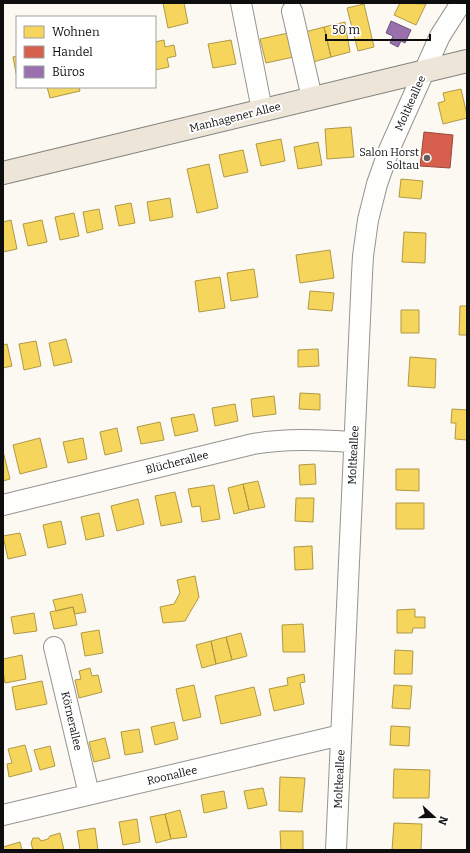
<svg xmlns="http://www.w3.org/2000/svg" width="470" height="853" font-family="Bitter,serif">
  <rect width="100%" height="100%" fill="#fbf9f2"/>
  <path fill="#f6d55c" stroke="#b09945" d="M163,3H184L188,23L168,28Z
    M400,3L426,4L416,25L394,15Z
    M364,4L374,47L358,51L347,8Z
    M345,22L350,52L331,57L324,27Z
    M324,27L331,57L313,62L305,32Z
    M293,32L298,56L266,63L260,39Z
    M164,40L165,47L174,45L176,56L167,58L169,67L155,70V42Z
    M231,40L236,64L213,68L208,44Z
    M17,56V78L13,57Z
    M47,87H79L80,91L50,98Z
    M461,89L467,115V118L443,124L438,103L445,101L443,93Z
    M351,127L354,157L327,159L325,129Z
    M281,139L285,161L261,166L256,144Z
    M318,142L322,165L298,169L294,147Z
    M243,150L248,172L224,177L219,155Z
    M209,164L218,208L197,213L187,169Z
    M401,179L423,181L421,199L399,197Z
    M170,198L173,217L150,221L147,202Z
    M131,203L135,223L119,226L115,206Z
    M99,209L103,229L87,233L83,212Z
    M74,213L79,236L60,240L55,217Z
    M11,220L17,249L3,252V222Z
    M42,220L47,242L28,246L23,224Z
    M404,232L426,233L425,263L402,262Z
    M330,250L334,278L300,283L296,255Z
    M254,269L258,297L231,301L227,273Z
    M220,277L225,308L199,312L195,281Z
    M310,291L334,293L332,311L308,309Z
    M460,306H467V335H459Z
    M401,310H419V333H401Z
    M66,339L72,362L54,366L49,343Z
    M36,341L41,366L24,370L19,344Z
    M7,344L12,366L3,368V345Z
    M318,349L319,366L298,367V350Z
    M410,357L436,359L435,388L408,386Z
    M300,393L320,394V410L299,409Z
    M274,396L276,414L253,417L251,399Z
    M235,404L238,421L215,426L212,408Z
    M452,409L467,410V440L455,439L456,423H451Z
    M194,414L198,431L175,436L171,418Z
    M160,422L164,440L141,444L137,427Z
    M117,428L122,451L105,455L100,432Z
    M40,438L47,467L20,474L13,445Z
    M83,438L87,459L68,463L63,442Z
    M3,451L10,479L3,481Z
    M315,464L316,484L300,485L299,465Z
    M396,469H419V491L396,490Z
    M258,481L265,507L249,510L243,484Z
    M243,484L249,510L234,514L228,488Z
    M214,485L220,519L202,522L200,506L192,507L188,489Z
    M175,492L182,522L161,526L155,496Z
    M296,498H314L313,522L295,521Z
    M138,499L144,524L117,531L111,506Z
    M396,503H424V529H396Z
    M99,513L104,536L86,540L81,517Z
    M61,521L66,544L48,548L43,525Z
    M20,533L26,555L8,559L3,536Z
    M312,546L313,569L295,570L294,547Z
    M195,576L199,597L185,621L163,623L160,607L174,604L180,593L177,580Z
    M82,594L86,612L75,614L73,607L56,611L53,600Z
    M73,607L77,625L54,629L50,612Z
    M415,609V617H425V628H413L412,633H397V610Z
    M34,613L37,631L14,634L11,617Z
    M303,624L305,652H283L282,625Z
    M99,630L103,653L85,656L81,633Z
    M241,633L247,656L232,660L226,637Z
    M226,637L232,660L216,664L211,641Z
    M211,641L216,664L202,668L196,645Z
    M395,650L413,651L412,674H394Z
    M22,655L26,679L5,683L3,671V659Z
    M90,668L92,676L98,675L102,692L79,698L75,680L81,679L79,671Z
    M304,674L305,682L300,683L304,704L274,711L269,689L288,685L287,678Z
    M42,681L47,704L16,710L12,687Z
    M194,685L201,717L183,721L176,689Z
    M394,685L412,686L410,709L392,708Z
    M254,687L261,715L221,724L215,696Z
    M174,722L178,739L155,745L151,727Z
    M391,726L410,727L409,746L390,745Z
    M139,729L143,752L125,755L121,732Z
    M105,738L110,758L94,762L89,742Z
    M25,745L32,771L9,777L7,764L12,763L8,749Z
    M50,746L55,766L40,770L34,750Z
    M394,769L430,770L429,798H393Z
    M280,777L305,778L302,812L279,811Z
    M263,788L267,805L248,809L244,791Z
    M224,791L227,808L204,813L201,795Z
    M180,810L187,837L171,839L165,814Z
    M165,814L171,839L156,843L150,817Z
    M137,819L140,842L123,845L119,822Z
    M394,823L422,824L421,850H392Z
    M95,828L98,850H80L77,831Z
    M280,831H303V850H281Z
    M60,833L64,850H33L31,843L33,838H39L41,841L48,839L50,836Z
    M20,842L22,850H3V847Z"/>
  <path fill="#d6604d" stroke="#9a473a" d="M424,132L453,135L450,168L420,166Z"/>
  <path fill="#9970ab" stroke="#6f537c" d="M391,21L411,30L405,43L401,41L398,47L390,43L393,36L386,33Z"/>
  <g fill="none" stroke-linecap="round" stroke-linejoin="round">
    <g stroke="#959491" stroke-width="22">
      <path id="minor" d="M241,3L262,110
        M292,11L312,98
        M3,505L253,444C288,438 319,440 354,442
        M54,647L89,794
        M3,815L341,735
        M336,850L362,274L363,256L368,220L377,184L389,150L440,36L461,3"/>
    </g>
    <g stroke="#82817e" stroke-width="24">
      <path id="major" d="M3,173L467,61"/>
    </g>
    <use href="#minor" stroke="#fefefd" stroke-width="20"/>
    <use href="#major" stroke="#ede6d8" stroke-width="22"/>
  </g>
  <circle fill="#61605e" stroke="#fff" stroke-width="1.5" cx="427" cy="158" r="4"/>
  <g text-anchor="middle" stroke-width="4" stroke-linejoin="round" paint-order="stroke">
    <g font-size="11" fill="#0e0e0e" stroke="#fff">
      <text transform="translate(410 103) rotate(-66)" y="4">Moltkeallee</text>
      <text transform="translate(235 117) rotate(-14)" y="4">Manhagener Allee</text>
      <text transform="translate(353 455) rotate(-87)" y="4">Moltkeallee</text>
      <text transform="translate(177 462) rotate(-14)" y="4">Blücherallee</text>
      <text transform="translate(72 721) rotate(77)" y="4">Körnerallee</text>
      <text transform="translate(172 775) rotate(-13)" y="4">Roonallee</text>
      <text transform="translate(339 779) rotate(-87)" y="4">Moltkeallee</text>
    </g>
    <g font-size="11" fill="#0e0e0e" stroke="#fff" text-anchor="end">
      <text x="419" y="156">Salon Horst<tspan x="419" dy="13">Soltau</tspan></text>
    </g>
  </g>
  <rect width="470" height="853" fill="none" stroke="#0e0e0e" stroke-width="8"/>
  <rect x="16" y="16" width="140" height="72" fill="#ffffff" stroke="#9f9f9f"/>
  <rect x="24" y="26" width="20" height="12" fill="#f6d55c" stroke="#9f9f9f"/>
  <text x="52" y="36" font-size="12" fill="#0e0e0e">Wohnen</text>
  <rect x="24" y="46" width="20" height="12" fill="#d6604d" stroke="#9f9f9f"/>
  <text x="52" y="56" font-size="12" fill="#0e0e0e">Handel</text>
  <rect x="24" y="66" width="20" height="12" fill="#9970ab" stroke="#9f9f9f"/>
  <text x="52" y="76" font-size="12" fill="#0e0e0e">Büros</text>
  <g transform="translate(434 817) rotate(111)" stroke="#ffffff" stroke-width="3" paint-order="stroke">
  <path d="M0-3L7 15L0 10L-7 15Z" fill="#0e0e0e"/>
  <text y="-6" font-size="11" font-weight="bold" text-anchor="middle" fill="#0e0e0e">N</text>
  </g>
  <path d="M326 34v6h104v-6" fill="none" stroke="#0e0e0e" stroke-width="2"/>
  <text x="332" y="34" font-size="12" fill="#0e0e0e" stroke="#ffffff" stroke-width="3" paint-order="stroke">50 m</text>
</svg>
